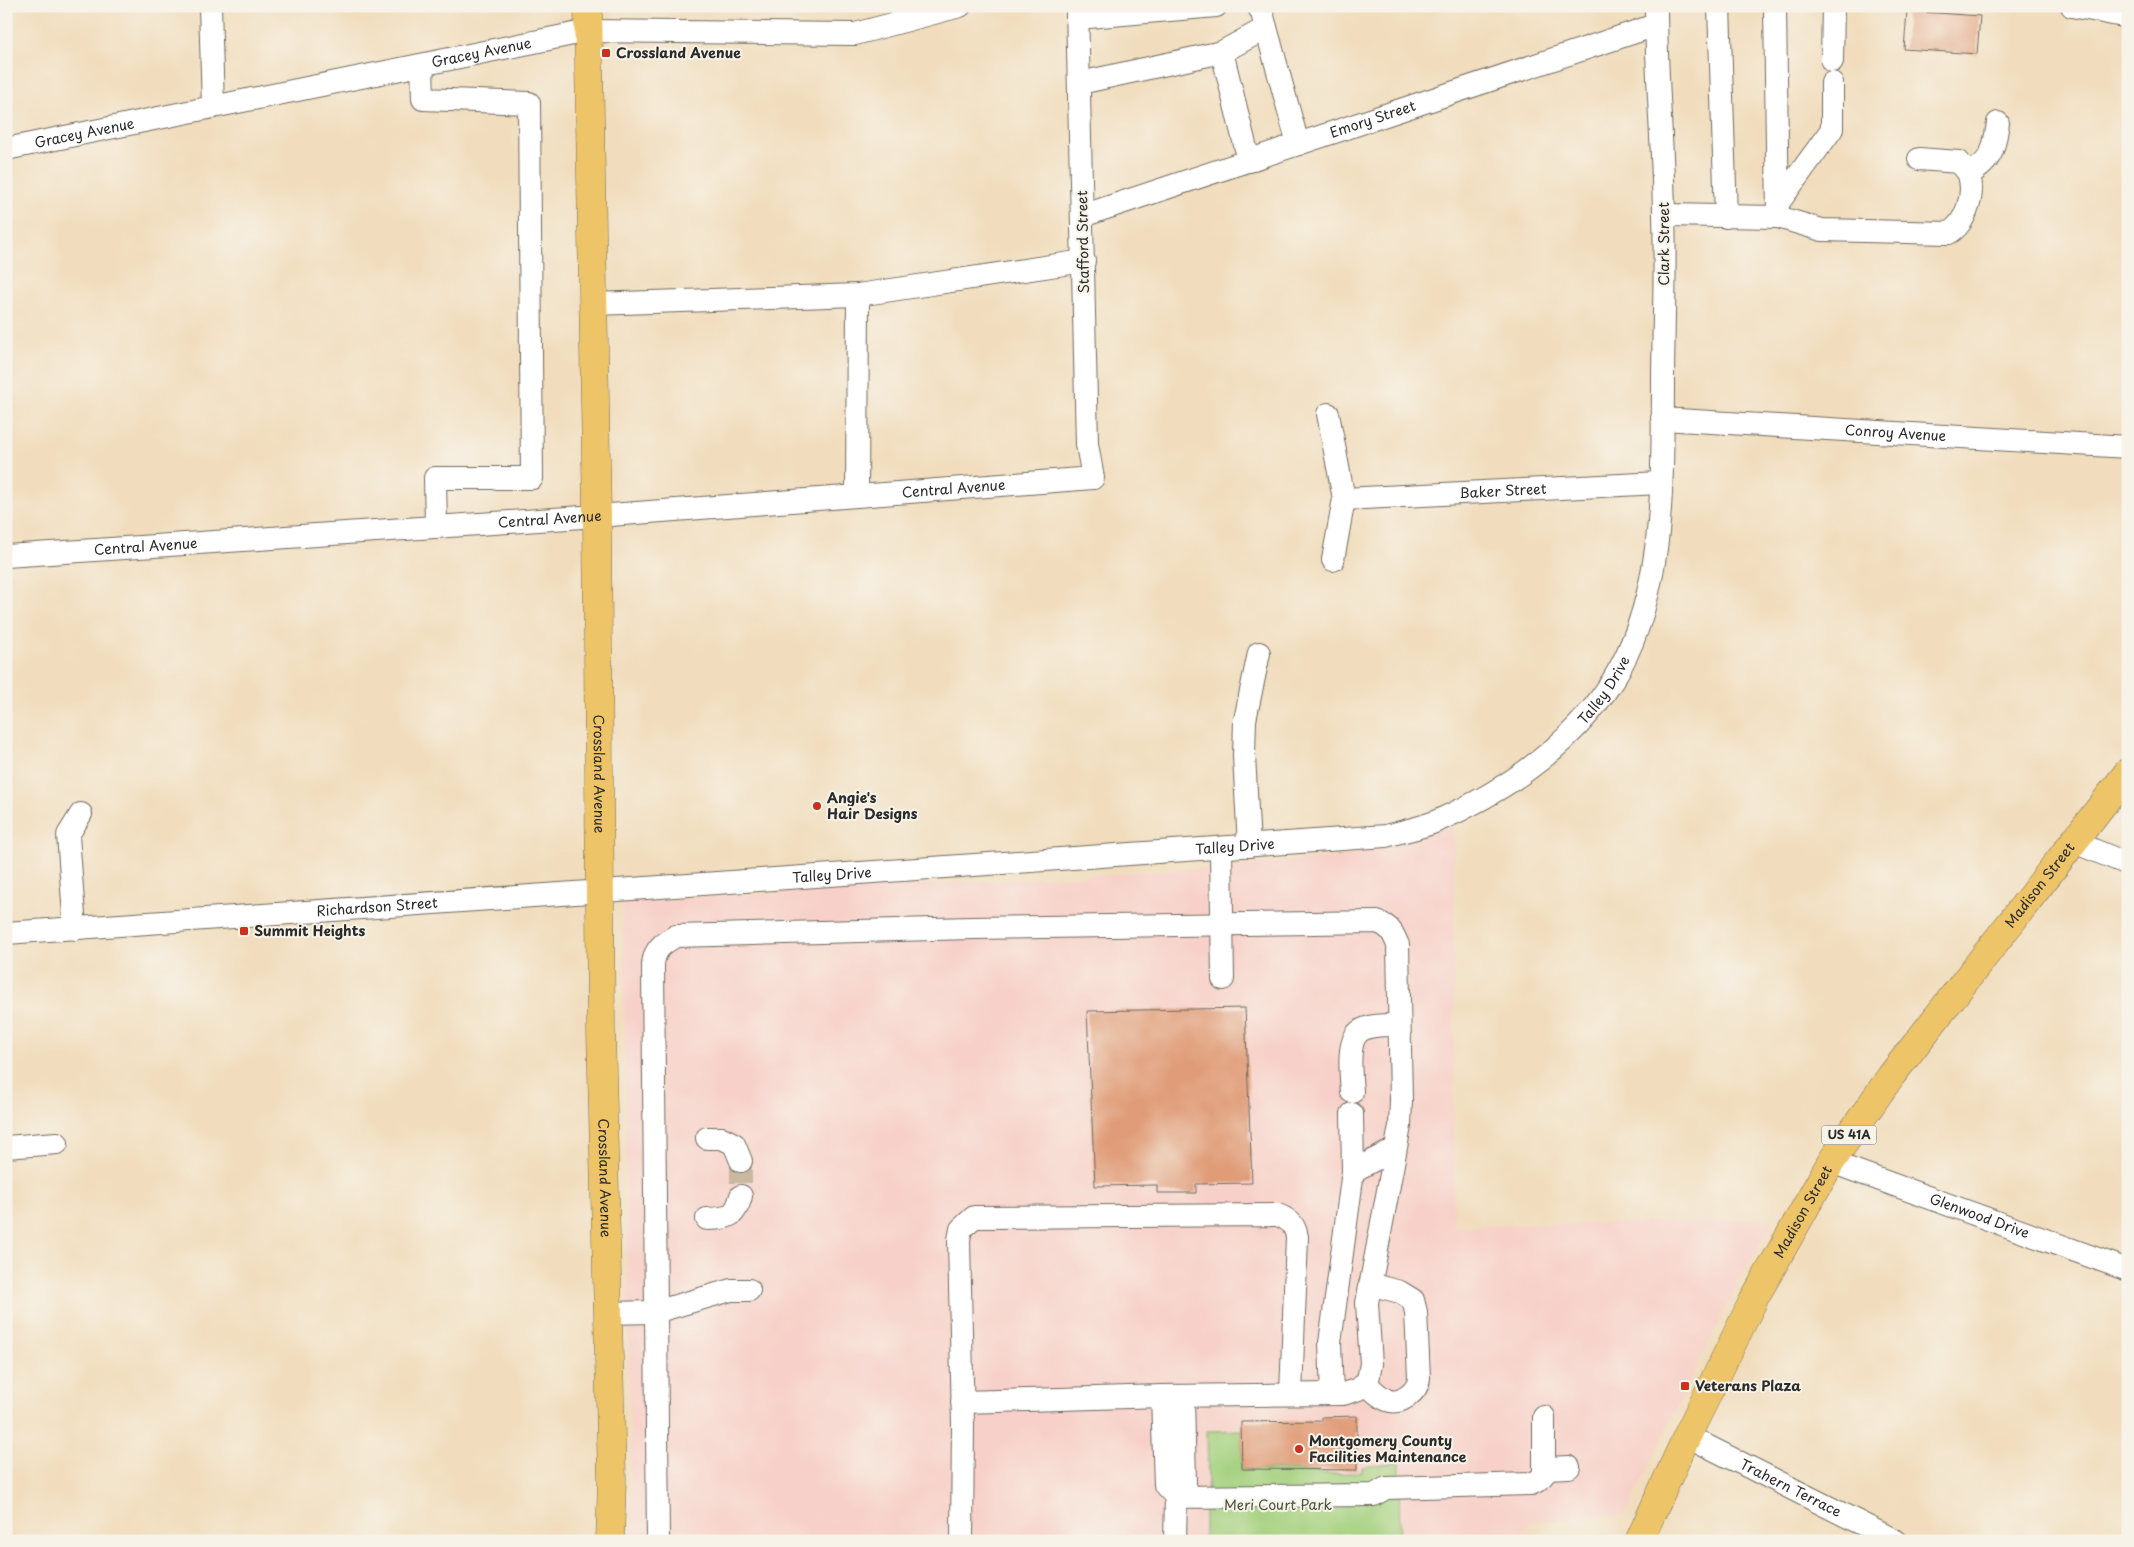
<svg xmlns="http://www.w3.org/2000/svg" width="2134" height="1547" font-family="'Playpen Sans',sans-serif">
  <rect width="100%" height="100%" fill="#f7f3e8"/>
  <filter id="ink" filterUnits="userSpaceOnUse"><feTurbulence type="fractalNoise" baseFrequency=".02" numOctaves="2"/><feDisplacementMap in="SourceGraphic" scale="10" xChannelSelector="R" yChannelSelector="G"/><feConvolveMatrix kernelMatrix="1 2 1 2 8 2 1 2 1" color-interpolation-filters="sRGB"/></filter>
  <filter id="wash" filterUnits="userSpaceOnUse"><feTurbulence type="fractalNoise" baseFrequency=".0096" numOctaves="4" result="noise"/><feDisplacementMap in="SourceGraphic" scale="20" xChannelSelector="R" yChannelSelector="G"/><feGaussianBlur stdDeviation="1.12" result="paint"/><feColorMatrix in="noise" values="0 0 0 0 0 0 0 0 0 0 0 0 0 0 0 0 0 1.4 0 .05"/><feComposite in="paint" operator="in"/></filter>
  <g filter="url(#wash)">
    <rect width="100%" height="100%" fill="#f1ddbd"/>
    <path fill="#f7d1c9" d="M1454,824V1227L1775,1219L1736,1286L1625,1515L1529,1522L1519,1541H631L623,902L1200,869L1334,857L1379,849L1418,839Z"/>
    <path fill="#a3d07d" stroke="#677e54" d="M1241,1430L1242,1469L1319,1471V1475L1362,1472V1467L1399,1463L1400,1541H1204V1512L1208,1481L1207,1431Z"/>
    <g id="blocks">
      <path fill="#e09c78" d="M1907,11L1980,16L1977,54L1904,49Z
        M1245,1008L1252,1183L1196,1184V1193H1157V1185L1095,1186L1087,1011Z
        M1357,1416V1470L1242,1469L1241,1422L1322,1421V1417Z"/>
    </g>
  </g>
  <g filter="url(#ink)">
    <use href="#blocks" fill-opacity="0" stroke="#70695e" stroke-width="1"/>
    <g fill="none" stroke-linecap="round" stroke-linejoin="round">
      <path stroke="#c9b9a0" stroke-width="22" stroke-dasharray="22 11" stroke-linecap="butt" d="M741,1161V1196"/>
      <g stroke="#70695e" stroke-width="24">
        <g id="minor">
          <path d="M210,6L213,107"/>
          <path d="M1258,6L1262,13L1298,144"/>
          <path d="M1719,6L1726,217"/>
          <path d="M2072,6L2128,17"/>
          <path d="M1077,18L1216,6"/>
          <path d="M1222,52L1266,28"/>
          <path d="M1832,61L1833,6"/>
          <path d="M422,65L423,99L529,103L532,478H435L436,526"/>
          <path d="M1080,83L1222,52L1249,161"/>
          <path id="s1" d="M6,149L588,31L855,34L960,6"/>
          <path d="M1969,174C1993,161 1994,148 1998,123"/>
          <path d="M1779,202L1832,129V83"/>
          <path id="s2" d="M1088,214L1656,25"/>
          <path d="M1664,215L1778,217L1775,6"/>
          <path d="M1778,217L1822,230L1949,233C1966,223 1975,195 1969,175C1967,170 1962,166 1959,162L1919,159"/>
          <path d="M593,304L858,295L1084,261"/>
          <path d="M1328,414L1344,499L1333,560"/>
          <path id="s3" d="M1662,419L2128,447"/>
          <path d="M857,496L858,295"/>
          <path id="s4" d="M1344,499L1660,483"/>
          <path id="s5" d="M6,556L597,516L1093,478L1087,444L1077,6"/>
          <path d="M2074,842L2128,864"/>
          <path d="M1249,846L1244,756L1245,720L1259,653"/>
          <path d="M1221,848L1223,979"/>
          <path d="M75,929L68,835L81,814"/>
          <path id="s6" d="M6,933L1386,836C1403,831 1421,828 1437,821C1510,789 1581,739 1620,668C1665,585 1662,481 1663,389C1663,331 1666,272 1664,214C1663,145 1656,76 1656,6"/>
          <path d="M1352,1092C1351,1077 1346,1041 1360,1031C1370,1024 1388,1025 1399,1025"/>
          <path d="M707,1138H722L734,1144L741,1161"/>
          <path d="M6,1147L57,1143"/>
          <path id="s7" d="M1831,1162L2128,1270"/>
          <path d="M1353,1171L1395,1149"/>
          <path d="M707,1219C728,1218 735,1218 741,1196"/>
          <path d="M608,1313L655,1312L731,1290H749"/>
          <path d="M1365,1383C1371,1388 1379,1397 1387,1400C1401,1406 1418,1391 1419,1378L1416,1312L1413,1300L1400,1292L1370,1284"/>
          <path d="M1332,1394L1330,1343L1353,1171L1352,1114"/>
          <path d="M1162,1396L1165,1485L1176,1497"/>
          <path id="s8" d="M1687,1436L1896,1541"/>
          <path d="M1545,1468L1569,1467"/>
          <path d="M1176,1497L1374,1495L1386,1488L1531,1484L1539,1480L1544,1474V1417"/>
          <path d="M658,1541L653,965C654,949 663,943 676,936L972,928L1377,922C1390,926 1393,933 1398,945L1401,1100L1400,1126L1367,1303L1371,1364L1368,1380L1359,1389L1343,1394L1162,1396L962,1402"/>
          <path d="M962,1541L963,1425L959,1240L961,1229L974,1217L1278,1215C1290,1220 1295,1225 1297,1237L1291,1394"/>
          <path d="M1175,1541L1176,1497L1185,1483L1183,1396"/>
        </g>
      </g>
      <g stroke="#70695e" stroke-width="29">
        <g id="major">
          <path id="s9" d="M588,6L597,516L601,1031L612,1480L610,1541"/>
          <path id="s10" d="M1639,1541L1687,1436L1755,1297L1831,1162L1891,1076L2128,772"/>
        </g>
      </g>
      <use href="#minor" stroke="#fff" stroke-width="22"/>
      <use href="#major" stroke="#eec469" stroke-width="28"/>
    </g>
  </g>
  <g fill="#c8321e" stroke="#f7f3e8" stroke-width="2">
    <rect x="601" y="48" width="10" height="10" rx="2.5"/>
    <circle cx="817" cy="806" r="5"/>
    <rect x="239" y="926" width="10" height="10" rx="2.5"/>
    <rect x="1680" y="1381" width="10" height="10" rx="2.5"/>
    <circle cx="1299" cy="1449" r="5"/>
  </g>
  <g text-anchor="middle" stroke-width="4" stroke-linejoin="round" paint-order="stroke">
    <rect fill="#f7f3e8" stroke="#686764" stroke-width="1" x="1821.5" y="1125.5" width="55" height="19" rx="4"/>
    <g font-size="12" font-weight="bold" fill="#2b2b2b">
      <text x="1849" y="1139">US 41A</text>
    </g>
    <g font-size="14" fill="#2b2b2b" stroke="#f7f3e8">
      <text dy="5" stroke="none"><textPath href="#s1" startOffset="485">Gracey Avenue</textPath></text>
      <text dy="5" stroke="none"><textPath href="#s2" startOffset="300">Emory Street</textPath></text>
      <text dy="5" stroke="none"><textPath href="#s1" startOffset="80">Gracey Avenue</textPath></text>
      <text transform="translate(1083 242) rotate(-91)" y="5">Stafford Street</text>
      <text transform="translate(1664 244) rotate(-90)" y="5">Clark Street</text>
      <text dy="5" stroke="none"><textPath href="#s3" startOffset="234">Conroy Avenue</textPath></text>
      <text dy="5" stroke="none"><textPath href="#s5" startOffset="950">Central Avenue</textPath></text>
      <text dy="5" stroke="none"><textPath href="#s4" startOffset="159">Baker Street</textPath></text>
      <text dy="5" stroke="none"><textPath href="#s5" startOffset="545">Central Avenue</textPath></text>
      <text dy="5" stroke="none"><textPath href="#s5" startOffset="140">Central Avenue</textPath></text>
      <text dy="5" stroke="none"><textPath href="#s6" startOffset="1652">Talley Drive</textPath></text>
      <text dy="5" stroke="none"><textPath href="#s9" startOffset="768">Crossland Avenue</textPath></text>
      <text dy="5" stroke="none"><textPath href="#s6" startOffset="1232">Talley Drive</textPath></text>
      <text dy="5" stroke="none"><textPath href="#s6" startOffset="828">Talley Drive</textPath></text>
      <text dy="5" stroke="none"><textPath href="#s10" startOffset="772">Madison Street</textPath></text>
      <text dy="5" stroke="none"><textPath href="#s6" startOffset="372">Richardson Street</textPath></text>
      <text dy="5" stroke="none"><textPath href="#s9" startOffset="1172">Crossland Avenue</textPath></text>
      <text dy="5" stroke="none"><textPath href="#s10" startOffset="368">Madison Street</textPath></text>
      <text dy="5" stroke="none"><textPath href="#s7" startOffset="158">Glenwood Drive</textPath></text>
      <text dy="5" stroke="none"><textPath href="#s8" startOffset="116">Trahern Terrace</textPath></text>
    </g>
    <g font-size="14" font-weight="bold" fill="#2b2b2b" stroke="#f7f3e8" text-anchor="start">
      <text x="616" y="58">Crossland Avenue</text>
      <text x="827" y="803">Angie's<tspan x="827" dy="16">Hair Designs</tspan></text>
      <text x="254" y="936">Summit Heights</text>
      <text x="1695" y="1391">Veterans Plaza</text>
      <text x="1309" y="1446">Montgomery County<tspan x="1309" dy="16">Facilities Maintenance</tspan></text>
    </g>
    <g font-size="14" fill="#495440" stroke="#f7f3e8">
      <text x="1278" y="1510">Meri Court Park</text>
    </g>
  </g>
  <rect width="2134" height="1547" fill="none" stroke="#f7f3e8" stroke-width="25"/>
</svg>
